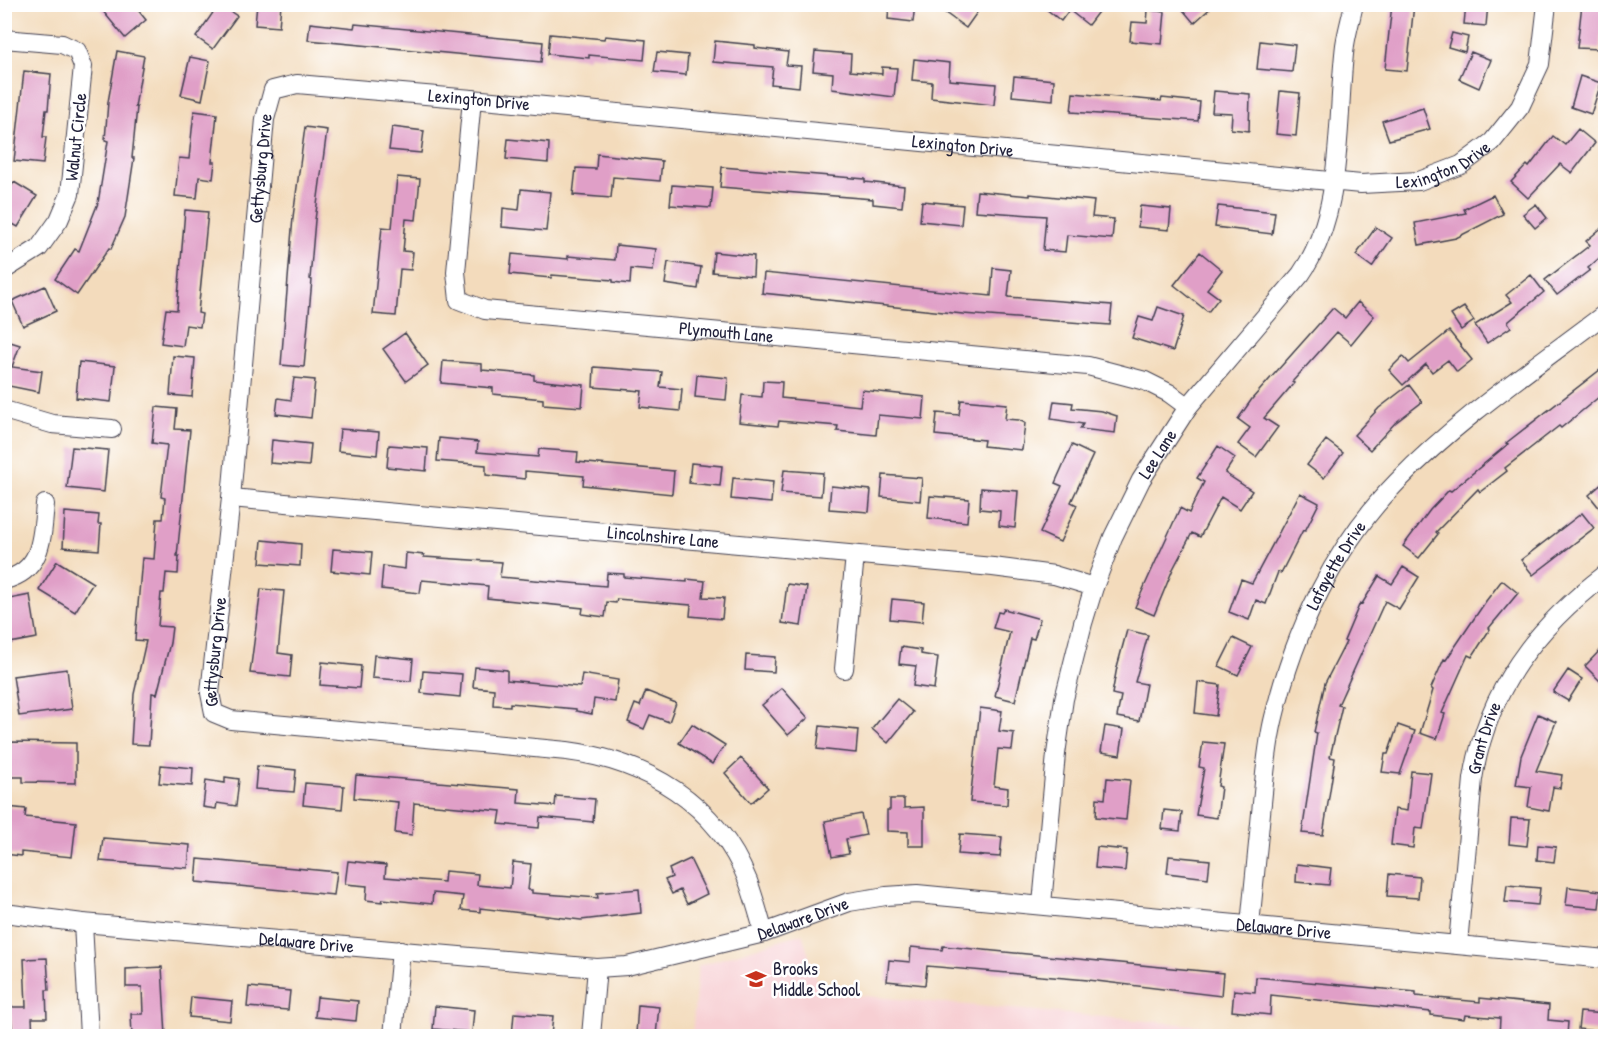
<svg xmlns="http://www.w3.org/2000/svg" width="1610" height="1041" font-family="'Patrick Hand',sans-serif">
  <rect width="100%" height="100%" fill="#fff"/>
  <filter id="ink" filterUnits="userSpaceOnUse"><feTurbulence type="fractalNoise" baseFrequency=".0167" numOctaves="2"/><feDisplacementMap in="SourceGraphic" scale="12" xChannelSelector="R" yChannelSelector="G"/><feConvolveMatrix kernelMatrix="1 2 1 2 8 2 1 2 1" color-interpolation-filters="sRGB"/></filter>
  <filter id="wash" filterUnits="userSpaceOnUse"><feTurbulence type="fractalNoise" baseFrequency=".008" numOctaves="4" result="noise"/><feDisplacementMap in="SourceGraphic" scale="24" xChannelSelector="R" yChannelSelector="G"/><feGaussianBlur stdDeviation="1.35" result="paint"/><feColorMatrix in="noise" values="0 0 0 0 0 0 0 0 0 0 0 0 0 0 0 0 0 1.4 0 .05"/><feComposite in="paint" operator="in"/></filter>
  <g filter="url(#wash)">
    <rect width="100%" height="100%" fill="#f3dbbc"/>
    <path fill="#f7cfd3" d="M802,933L820,992L1318,1036H692L698,966Z"/>
    <g id="blocks">
      <path fill="#e09fc7" d="M97,4H133L146,20L125,38Z
        M219,4L237,16L213,49L196,37Z
        M257,4H281L279,27L255,25Z
        M889,4H915L913,22L888,19Z
        M933,4H983L966,28Z
        M1040,4H1104L1088,25L1069,10L1061,21Z
        M1178,4H1215L1194,23Z
        M1392,4H1414L1407,71L1385,69Z
        M1466,4H1488L1486,26L1464,24Z
        M1582,4L1603,6L1600,49L1577,48Z
        M1148,10L1165,12L1162,44L1130,41L1132,22L1147,23Z
        M310,23L354,28L355,24L543,42L541,62L308,40Z
        M1452,33L1468,37L1465,52L1448,47Z
        M550,34L604,39L605,36L646,40L644,60L589,55V58L548,54Z
        M715,41L755,45V48L788,52L786,65L801,66L799,87L771,84L773,67L713,62Z
        M1260,41L1295,45L1292,72L1257,69Z
        M117,51L144,56L135,107H137L132,158H134L125,217L111,249L109,248L77,295L55,279L75,249L79,251L98,203L108,141L105,140L108,102Z
        M815,51L851,54L850,71L882,74V67L897,68L894,97L832,89L833,73L813,71Z
        M657,52L688,55L686,75L654,72Z
        M1471,52L1491,60L1479,88L1459,79Z
        M190,57L210,61L202,100L181,95Z
        M914,59L950,63L949,80L996,84L994,105L931,98L932,82L912,80Z
        M24,71L51,74L48,110H46L43,137H46L43,164L14,161Z
        M1014,76L1054,80L1053,100L1012,96Z
        M1580,76L1601,83L1591,114L1571,107Z
        M1214,91L1250,94L1249,131L1231,129L1232,113L1212,112Z
        M1280,91L1300,93L1296,136L1276,134Z
        M1073,93L1161,101L1162,98L1200,102L1198,121L1071,112Z
        M1423,108L1430,129L1389,140L1382,121Z
        M194,111L217,114L212,162H215L213,179L199,177L197,198L175,196L179,158L189,159Z
        M305,127L327,130L315,220L310,279L312,280L304,367L281,365L293,217Z
        M392,127L424,131L421,153L389,150Z
        M1578,129L1595,143L1572,173L1560,164L1528,198L1511,182L1527,165L1529,167L1553,136L1565,145Z
        M508,139L549,143L548,163L506,159Z
        M597,154L662,161L660,181L613,177L611,198L573,195L576,168L596,169Z
        M722,167L865,179V182L904,186L902,207L873,204V199L720,187Z
        M397,177L420,179L416,220L406,219L403,251L413,252L411,270L400,269L396,316L373,314L382,227L392,228Z
        M14,182L37,196L18,227L4,219V197Z
        M672,185L713,188L711,208L670,205Z
        M521,189L550,192L546,231L502,227L503,208L519,210Z
        M977,191L1030,196V194L1094,201L1092,217L1114,219L1112,239L1067,235L1065,252L1043,250L1046,216L975,211Z
        M1493,195L1503,214L1456,238L1419,245L1415,223L1466,213L1464,209Z
        M922,201L963,205L961,225L920,221Z
        M1536,204L1547,218L1535,228L1523,214Z
        M1140,206L1171,209L1169,230L1138,227Z
        M1218,206L1275,212L1272,234L1215,227Z
        M185,210L208,212L198,313L202,314L200,327L186,325L183,346L161,343L166,309L177,310Z
        M1605,225V253L1588,268L1590,270L1557,295L1545,280L1590,245L1586,241Z
        M1376,227L1392,238L1372,267L1356,255Z
        M616,245L656,249L653,271L631,269L630,284L613,282V280L552,275L551,278L510,274L512,254L568,259V256L615,260Z
        M714,252L754,256L753,276L712,272Z
        M1200,252L1222,270L1207,289L1219,298L1208,312L1174,285Z
        M668,262L701,267L698,289L665,284Z
        M993,268L1011,270L1008,297L1112,305L1110,325L963,314L762,293L764,273L991,296Z
        M1531,275L1544,292L1508,322L1511,327L1487,343L1475,325L1512,302L1506,295Z
        M45,286L56,311L23,326L12,301Z
        M1358,302L1374,316L1351,344L1337,332L1292,382L1294,383L1264,418L1278,427L1256,457L1238,444L1250,428L1238,419L1252,399L1333,308L1345,318Z
        M1158,307L1184,316L1173,351L1132,338L1139,317L1153,321Z
        M1464,307L1474,321L1461,330L1451,315Z
        M1449,331L1472,360L1457,372L1448,360L1432,372L1426,364L1403,385L1389,370L1403,356L1409,363Z
        M405,333L428,365L406,381L383,349Z
        M4,340L20,345L12,367L42,371L39,392L4,385Z
        M173,356L195,358L192,397L170,395Z
        M443,361L482,364V370L534,375V380L584,385L582,407L543,404V399L493,394V388L441,383Z
        M79,362L115,366L111,402L76,398Z
        M1605,366V392L1561,428L1559,426L1505,468L1507,471L1480,492L1478,489L1436,532L1438,534L1419,558L1403,546L1430,510L1449,490L1451,491L1508,444L1506,443Z
        M594,367L662,372L660,387L682,389L680,411L640,407L642,391L593,387Z
        M697,375L728,378L726,400L695,397Z
        M294,378L315,380L311,418L276,414L278,398L291,400Z
        M763,381L782,382L781,398L860,406L862,390L925,397L923,419L878,415L876,435L837,431L838,426L779,421L778,426L739,422L742,395L762,397Z
        M1409,385L1422,402L1395,423L1370,450L1354,435L1379,408Z
        M961,400L1007,404L1005,419L1019,420L1025,423L1022,450L983,446L984,440L935,435L937,413L959,415Z
        M1054,401L1073,403L1072,408L1102,411L1117,416L1115,433L1080,429L1083,424L1051,419Z
        M156,407L177,409L175,429L190,430L177,556H179L178,574L166,573L164,593H161L158,626L172,627L170,643L157,694L152,693L149,745L131,744L134,694L146,641L135,640L142,558L154,559L157,519H163L165,498L161,497L167,445L152,443Z
        M340,429L379,432L377,455L338,451Z
        M439,438L478,442L477,452L538,457L539,449L578,452L577,462L674,471L672,494L583,485L584,476L525,471V479L486,475V465L437,461Z
        M272,440L311,444L309,466L270,463Z
        M1326,440L1343,453L1324,478L1307,465Z
        M389,445L428,448L426,471L387,467Z
        M1072,445L1093,455L1071,502L1077,505L1060,542L1040,533L1062,486L1055,483Z
        M1218,446L1235,458L1225,473L1252,491L1240,509L1221,497L1200,537L1192,533L1173,569L1154,615L1135,607L1180,508L1189,513L1204,482L1197,478Z
        M72,447L108,450L104,492L67,488Z
        M691,463L722,466L720,486L689,483Z
        M784,470L823,473L821,496L781,493Z
        M883,475L922,478L920,501L881,497Z
        M733,478L773,482L771,503L731,499Z
        M1605,481V515L1589,495Z
        M831,486L871,490L869,512L829,509Z
        M981,488L1018,491L1015,528L999,526L1000,511L980,509Z
        M1300,493L1319,503L1305,531L1303,530L1281,573L1278,572L1266,604L1256,600L1249,620L1229,612L1241,579L1252,583Z
        M930,496L969,499L967,522L928,518Z
        M65,512L99,515L98,524H101L99,550L63,547Z
        M1582,513L1594,528L1533,575L1521,560Z
        M262,540L301,544L300,566L260,563Z
        M333,549L372,552L370,575L331,571Z
        M406,553L424,555V557L502,562L500,577L534,580L606,586L607,573L624,574V577L687,582V579L705,581L703,597L724,598L722,619L690,616L691,605L617,599L616,603L607,602L605,617L582,614L583,608L487,598L488,586L422,580L420,593L381,589L383,566L405,569Z
        M57,561L93,583L75,612L39,590Z
        M1403,567L1419,577L1399,609L1385,601L1338,705L1342,706L1330,757L1335,758L1323,835L1302,833L1317,733L1314,732L1325,683L1346,642L1344,641L1360,603L1362,604L1379,576L1392,584Z
        M1502,580L1518,593L1489,628L1490,629L1472,657L1468,655L1442,713L1445,714L1437,739L1420,733L1433,690L1431,688L1444,659L1446,660L1486,601Z
        M787,584L807,587L801,626L782,623Z
        M261,589L284,591L278,653L292,655L290,677L250,673Z
        M30,595L37,638L4,644V600Z
        M892,599L924,602L922,622L890,619Z
        M1004,609L1040,619L1034,639L1030,638L1015,701L995,696L1010,632L993,628L998,612L1002,613Z
        M1127,630L1148,635L1135,682L1146,684L1139,721L1117,717L1121,696L1112,694L1117,667Z
        M1233,638L1252,647L1238,675L1219,666Z
        M1605,645V686L1585,666Z
        M901,647L921,650V654L938,657L934,689L913,686L916,666L899,664Z
        M374,655L413,659L411,681L372,678Z
        M746,655L775,657L774,672L745,670Z
        M322,662L361,666L359,688L320,685Z
        M475,667L507,670V680L580,687L582,674L618,680L615,702L594,699L592,714L576,711V709L510,703V706L493,705L494,689L473,687Z
        M67,669L72,709L19,716L13,676Z
        M1568,670L1582,679L1568,701L1553,692Z
        M423,671L462,674L460,697L421,693Z
        M1198,682L1220,685L1216,716L1195,713Z
        M782,688L808,718L788,735L762,705Z
        M646,691L676,703L669,722L650,715L644,729L628,722L635,704L640,706Z
        M897,699L913,712L888,743L872,729Z
        M980,708L1002,711L999,731L1014,733L1012,750L998,749L994,786L1008,788L1007,805L970,802Z
        M1538,714L1556,722L1536,771L1562,775L1560,788L1553,787L1549,811L1528,807L1531,787L1516,785L1521,756Z
        M692,724L725,745L712,764L679,743Z
        M1398,725L1415,731L1400,774L1382,772L1385,754H1388Z
        M820,726L858,730L856,753L817,749Z
        M1105,726L1124,729L1120,755L1101,752Z
        M7,742L76,743V783L23,782V777H6Z
        M1203,742L1224,744L1218,786L1221,787L1217,818L1196,815L1204,768L1199,767Z
        M741,758L768,788L751,803L725,773Z
        M161,765L193,768L192,786L159,783Z
        M257,766L296,770L294,792L255,789Z
        M1411,771L1431,773L1423,829L1415,828L1413,848L1391,845L1395,809L1407,811Z
        M356,775L519,789L518,803L555,806L556,796L595,799L593,822L540,817L539,828L499,824L501,811L414,803L412,835L395,833L398,802L354,798Z
        M225,777L239,779L236,806L217,803L216,809L203,807L206,780L225,783Z
        M1107,778L1130,780L1126,820L1096,817L1097,798L1105,799Z
        M305,783L344,786L342,809L303,805Z
        M890,799H904V808L924,807V846H908V832L887,831V810H890Z
        M7,807L26,809L25,817L76,822L72,857L21,852V856L4,854Z
        M1164,810L1182,812L1180,831L1162,829Z
        M861,814L866,835L846,839L849,854L832,857L825,821Z
        M1511,818L1530,819L1527,846L1509,844Z
        M960,834L1002,837L1000,857L958,854Z
        M103,838L190,845L188,868L100,861Z
        M1538,845L1556,847L1554,862L1537,860Z
        M1097,847L1127,850L1125,871L1095,868Z
        M1169,856L1210,860L1208,878L1167,873Z
        M198,859L337,872L334,895L196,882Z
        M690,859L707,894L687,904L680,890L672,894L665,880L672,877L669,869Z
        M348,861L386,865L385,877L444,882L445,871L478,874L477,885L510,888L513,862L531,864L528,890H532V893L598,898L597,893L639,889L641,913L581,920L480,908V912L461,910L463,896L433,893L432,904L383,899L382,902L366,900L367,886L345,884Z
        M1297,864L1331,868L1329,885L1296,882Z
        M1389,874L1420,877L1418,898L1387,896Z
        M1507,885L1540,888L1538,905L1505,902Z
        M1568,887L1601,891L1599,908L1566,905Z
        M943,946L1223,973L1221,996L1088,980L927,966L925,985L887,981L889,960L910,962L911,947L942,950Z
        M47,958L49,990H46L47,1018H32L33,1036H13L10,1007H26L24,959Z
        M162,967L166,1036H132L131,1014H143L142,987H126V969Z
        M1256,977L1416,992V996L1480,1002V998L1549,1005L1548,1020L1568,1022L1567,1036H1499L1500,1018L1465,1015L1464,1019L1431,1015V1012L1271,995L1270,1015L1232,1011L1234,990L1255,992Z
        M249,987L290,991L288,1010L247,1007Z
        M191,997L232,1001L230,1021L189,1017Z
        M317,997L358,1001L356,1021L315,1017Z
        M638,1005L659,1007L656,1035L636,1034Z
        M435,1006L474,1010L472,1032L433,1029Z
        M1580,1012L1605,1014V1032L1578,1029Z
        M514,1013L553,1016L551,1036H512Z"/>
    </g>
  </g>
  <g filter="url(#ink)">
    <use href="#blocks" fill-opacity="0" stroke="#413e4e" stroke-width="1.5"/>
    <g fill="none" stroke-linecap="round" stroke-linejoin="round">
      <g stroke="#413e4e" stroke-width="20">
        <g id="minor">
          <path d="M4,39L62,44L77,51L83,66L70,194L59,220L39,248L4,270"/>
          <path id="s1" d="M472,99L456,272L459,300L485,310L1088,366L1145,381L1169,393L1188,407"/>
          <path d="M4,410L52,424L112,429"/>
          <path id="s2" d="M231,498L993,567L1054,575L1094,587"/>
          <path d="M4,580C43,571 42,536 45,504"/>
          <path d="M844,669L855,555"/>
          <path id="s3" d="M1042,904L1056,754L1064,699L1083,623L1094,587L1113,537L1141,480L1188,407L1301,274C1345,211 1336,119 1345,45C1347,32 1351,18 1354,4"/>
          <path id="s4" d="M4,913L83,923L597,968L627,966L764,933L849,902L886,896L917,894L1606,959"/>
          <path d="M83,923L89,1036"/>
          <path id="s5" d="M1250,925C1254,884 1258,844 1262,803C1265,774 1267,745 1274,717C1294,632 1335,545 1397,482C1459,418 1535,367 1606,313"/>
          <path id="s6" d="M764,933C759,916 754,897 748,881C717,803 646,761 567,751L231,720L214,713L210,693L231,498L265,119L273,90L297,84L472,99L1361,184L1419,181L1461,165L1492,142L1520,107L1540,64L1547,4"/>
          <path id="s7" d="M1458,944L1473,779C1487,690 1536,627 1606,574"/>
          <path d="M393,1036L401,950"/>
          <path d="M591,1036L597,968"/>
        </g>
      </g>
      <use href="#minor" stroke="#fff" stroke-width="18"/>
    </g>
  </g>
  <defs>
    <g id="school-bare" transform="scale(1.62)"><path d="M0-5L7-2L0 1L-7-2ZM-4 1L0 2.5L4 1V4Q0 6-4 4Z" fill="#c8321e" stroke="#fff" stroke-width="2.5" paint-order="stroke"/></g>
  </defs>
  <g fill-rule="evenodd">
    <use href="#school-bare" x="756" y="979"/>
  </g>
  <g text-anchor="middle" stroke-width="5" stroke-linejoin="round" paint-order="stroke">
    <g font-size="18" fill="#22223b" stroke="#fff">
      <text dy="6" stroke="none"><textPath href="#s6" startOffset="1479">Lexington Drive</textPath></text>
      <text transform="translate(76 137) rotate(-84)" y="6">Walnut Circle</text>
      <text dy="6" stroke="none"><textPath href="#s6" startOffset="1965">Lexington Drive</textPath></text>
      <text dy="6" stroke="none"><textPath href="#s6" startOffset="2451">Lexington Drive</textPath></text>
      <text dy="6" stroke="none"><textPath href="#s6" startOffset="1192">Gettysburg Drive</textPath></text>
      <text dy="6" stroke="none"><textPath href="#s1" startOffset="472">Plymouth Lane</textPath></text>
      <text dy="6" stroke="none"><textPath href="#s3" startOffset="470">Lee Lane</textPath></text>
      <text dy="6" stroke="none"><textPath href="#s2" startOffset="434">Lincolnshire Lane</textPath></text>
      <text dy="6" stroke="none"><textPath href="#s5" startOffset="374">Lafayette Drive</textPath></text>
      <text dy="6" stroke="none"><textPath href="#s6" startOffset="706">Gettysburg Drive</textPath></text>
      <text dy="6" stroke="none"><textPath href="#s7" startOffset="208">Grant Drive</textPath></text>
      <text dy="6" stroke="none"><textPath href="#s4" startOffset="808">Delaware Drive</textPath></text>
      <text dy="6" stroke="none"><textPath href="#s4" startOffset="1294">Delaware Drive</textPath></text>
      <text dy="6" stroke="none"><textPath href="#s4" startOffset="304">Delaware Drive</textPath></text>
    </g>
    <g font-size="18" fill="#22223b" stroke="#fff" text-anchor="start">
      <text x="773" y="975">Brooks<tspan x="773" dy="21">Middle School</tspan></text>
    </g>
  </g>
  <rect width="1610" height="1041" fill="none" stroke="#fff" stroke-width="24"/>
</svg>
